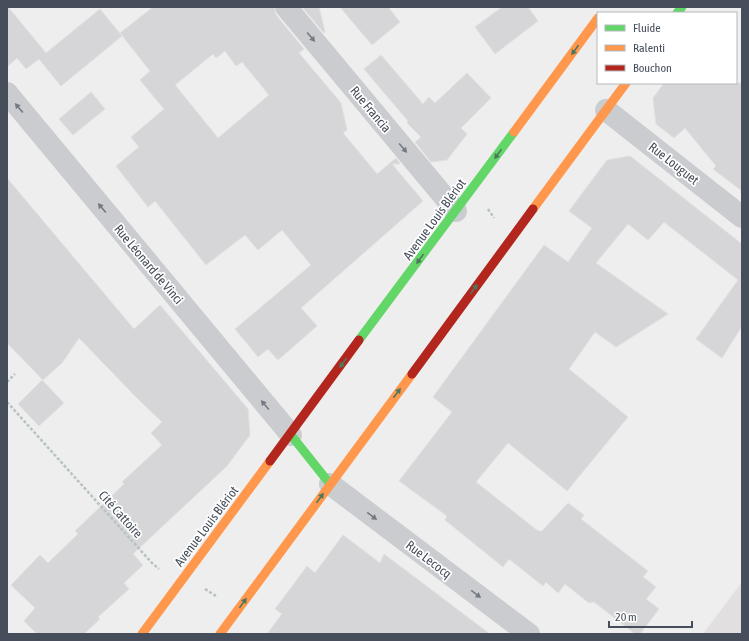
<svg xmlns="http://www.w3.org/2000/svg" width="749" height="641" font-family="'Asap Condensed',sans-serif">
  <rect width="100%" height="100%" fill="#efeeee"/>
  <path fill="#e1dfe0" d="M742,582V634H703Z"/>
  <path fill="#d6d6d9" stroke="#e0e0e1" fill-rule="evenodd" d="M7,7H8L46,53L100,9L122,36L61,86L39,59L26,69L17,58L7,67Z
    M153,7H274L276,15L304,49L299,53L341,103L347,130L343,133L377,174L396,158L400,164H392L423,201L301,308L317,326L278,360L268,349L258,357L235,329L311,265L282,230L258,250L245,235L206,265L155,201L148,207L116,166L139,147L131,137L164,109L140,80L150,71L120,33ZM225,51L236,66L242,62L269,95L218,138L175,85L213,54L216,58Z
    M302,7H319L325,32L324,33Z
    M340,7H388L400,22L372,45Z
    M502,7H528L538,21L495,54L475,27Z
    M381,55L423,104L429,97L435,103L467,73L491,98L461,128L467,134L447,160L431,162L415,142L421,137L407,123L408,121L364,69Z
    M664,83H742V191L713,169L716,166L685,128L674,138L656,124L653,98Z
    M91,92L105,109L73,135L59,119Z
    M630,156L742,244V326L722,358L696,339L738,280L664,222L648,240L628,224L596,263L668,314L616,347L595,332L569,369L628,417L567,491L508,443L476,482L538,531L539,530L541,532L568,503L584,515L581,519L648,571L643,577L656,587L646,599L659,609L640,634H635L594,602L589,603L565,584L558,593L546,582L543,586L509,559L503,567L445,520L447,516L399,481L452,412L433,397L544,245L568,262L592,228L569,211L607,160Z
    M7,178L134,329L160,305L248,409L250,435L227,466L133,554L143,565L124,583L129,589L98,617L100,619L84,634H37L24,621L35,608L11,585L40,555L48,563L78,534L75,531L124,484L122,482L162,445L151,433L162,422L136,397L79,338L62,363L43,380L7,343Z
    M42,380L64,403L39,426L18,404Z
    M343,535L380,563L384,554L490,634H267L282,614L275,609L299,577L307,566L315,573Z"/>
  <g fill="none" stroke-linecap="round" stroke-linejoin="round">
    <path stroke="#b6c3c0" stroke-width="2.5" stroke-dasharray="3 2" stroke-linecap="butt" d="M488,209L494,218
      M7,382L15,374
      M7,402L152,563L159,569
      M205,589L216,596"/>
    <path stroke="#cacccf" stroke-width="22" d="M286,7L456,211
      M7,93L291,435
      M606,110L742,217
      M330,484L529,634"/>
    <path stroke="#63d668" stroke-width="9" d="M677,13L682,7
      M359,340L514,132
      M291,435L330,484"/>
    <path stroke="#ff974d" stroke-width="9" d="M514,132L598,18
      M533,209L626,83
      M142,634L270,461
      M220,634L412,374"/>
    <path stroke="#b3261e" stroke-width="9" d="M412,374L533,209
      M270,461L359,340"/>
  </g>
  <defs><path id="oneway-solid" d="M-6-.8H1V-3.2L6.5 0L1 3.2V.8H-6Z"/></defs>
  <g fill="#747a83">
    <use href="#oneway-solid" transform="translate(311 37) rotate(50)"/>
    <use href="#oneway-solid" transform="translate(19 108) rotate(-130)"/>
    <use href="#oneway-solid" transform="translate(403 148) rotate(50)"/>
    <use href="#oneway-solid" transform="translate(102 208) rotate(-130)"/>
    <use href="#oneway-solid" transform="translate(265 405) rotate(-130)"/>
    <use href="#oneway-solid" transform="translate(372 516) rotate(37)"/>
    <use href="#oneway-solid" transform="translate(476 594) rotate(37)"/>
  </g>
  <g fill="#4e775e">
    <use href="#oneway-solid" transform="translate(575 50) rotate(126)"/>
    <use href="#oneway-solid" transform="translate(498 154) rotate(126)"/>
    <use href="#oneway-solid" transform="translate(420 259) rotate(126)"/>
    <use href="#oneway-solid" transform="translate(474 289) rotate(-54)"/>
    <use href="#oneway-solid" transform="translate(343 363) rotate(126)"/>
    <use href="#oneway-solid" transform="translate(397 393) rotate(-53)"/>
    <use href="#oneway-solid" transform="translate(320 498) rotate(-54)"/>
    <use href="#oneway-solid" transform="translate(243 603) rotate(-54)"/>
  </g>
  <g text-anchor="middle" stroke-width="3.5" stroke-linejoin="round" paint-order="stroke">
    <g font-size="13" fill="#454e5a" stroke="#fff">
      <text transform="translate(371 109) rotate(50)" y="5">Rue Francia</text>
      <text transform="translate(674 163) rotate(38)" y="5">Rue Louguet</text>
      <text transform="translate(434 219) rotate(-54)" y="5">Avenue Louis Blériot</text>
      <text transform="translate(149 264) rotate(50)" y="5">Rue Léonard de Vinci</text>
      <text transform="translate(121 514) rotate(48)" y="5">Cité Cattoire</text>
      <text transform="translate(206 526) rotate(-53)" y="5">Avenue Louis Blériot</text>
      <text transform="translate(429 559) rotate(37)" y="5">Rue Lecocq</text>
    </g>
  </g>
  <rect width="749" height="641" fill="none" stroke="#454e5a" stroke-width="16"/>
  <rect x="597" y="12" width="140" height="72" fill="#ffffff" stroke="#b5b8bd"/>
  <rect x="605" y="25" width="20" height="6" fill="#63d668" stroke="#b5b8bd"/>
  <text x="633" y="32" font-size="12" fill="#454e5a">Fluide</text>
  <rect x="605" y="45" width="20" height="6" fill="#ff974d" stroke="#b5b8bd"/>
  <text x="633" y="52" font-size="12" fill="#454e5a">Ralenti</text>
  <rect x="605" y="65" width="20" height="6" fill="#b3261e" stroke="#b5b8bd"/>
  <text x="633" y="72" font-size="12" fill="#454e5a">Bouchon</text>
  <path d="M609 621v6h83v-6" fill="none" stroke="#454e5a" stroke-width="2"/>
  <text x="615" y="621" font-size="12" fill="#454e5a" stroke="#ffffff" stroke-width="3" paint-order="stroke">20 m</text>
</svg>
